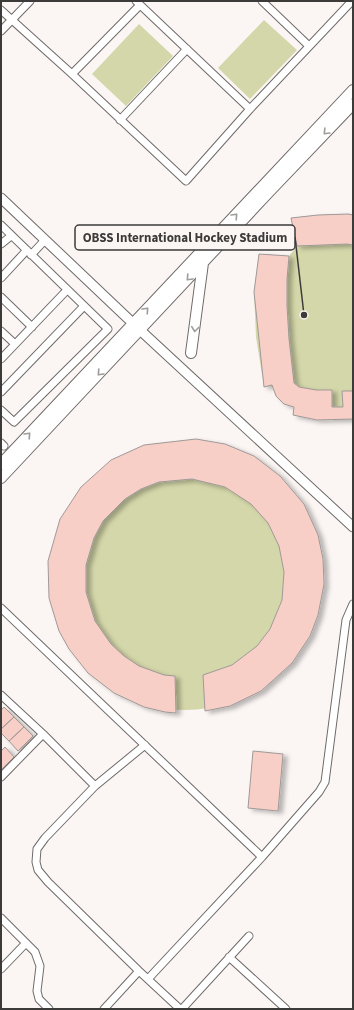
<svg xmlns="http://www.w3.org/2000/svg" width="354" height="1010" font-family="'Source Sans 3',sans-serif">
  <defs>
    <filter id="shadow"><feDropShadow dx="4.5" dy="2.5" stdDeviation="2" flood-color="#0004"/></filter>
  </defs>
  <rect width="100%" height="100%" fill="#fbf6f4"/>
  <path fill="#d4d7a9" d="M264,20L297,50L250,99L218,68Z
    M139,24L173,56L126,106L92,74Z
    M348,214L353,215V419L317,420L293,415L294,407C280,402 277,400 272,386L264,387L256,337L254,292L259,254L289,256L297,246L291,218L318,215Z
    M50 576a134 134 0 1 1 268 0a134 134 0 1 1-268 0Z"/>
  <path fill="#f8cfc7" stroke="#9f9998" filter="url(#shadow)" d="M348,214L353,215V245L347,244L297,246L291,218L318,215Z
    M259,254L289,256L287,279V306L289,339L294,383L299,387L316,390H332V407H343L342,391H353V419L317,420L293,415L294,407L284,404L276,396L272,385L264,387L254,292Z
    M196,439L225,444L254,456L280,476L304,504L318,535L323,559L324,584L318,615L310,636L292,663L261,691L230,706L205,711L203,675L232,665L257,646L270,629L282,600L284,572L279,546L268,523L251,504L225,487L192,479L159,482L141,489L125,499L103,521L94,538L86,565V592L95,621L111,644L124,656L139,666L164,675L175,676L176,713L165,712L144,707L114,693L88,673L69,649L59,631L49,598L48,561L60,519L81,487L111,460L144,445Z
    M4,707L14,717L1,729V710Z
    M14,717L24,727L9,741L1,733V729Z
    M24,727L33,736L18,751L9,741Z
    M5,747L14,757L1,770V751Z
    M253,751L283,754L278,811L248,808Z"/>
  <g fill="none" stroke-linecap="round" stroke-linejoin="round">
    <g stroke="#6e6a68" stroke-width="9">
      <path id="minor" d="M136,1L250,109
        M262,1L309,46
        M1,10L72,74L186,181L250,109L352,1
        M1,31L30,1
        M72,74L140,5
        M120,120L187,49
        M1,225L108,329L14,422L1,410
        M1,244L11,236
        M31,255L45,240
        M1,278L27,250
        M1,297L32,327
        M1,331L15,344
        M1,359L67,290
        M1,392L84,306
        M1,443L4,446
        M1,608L262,857
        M1,695L43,734L95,786
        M145,745L95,786L45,838L37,849L36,862L38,870L48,882L139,971L180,1009
        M1,777L43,734
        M1,918L26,943
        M229,957L286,1009
        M1,969L26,943L35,952L40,966L37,991L39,999L49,1009
        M148,979L262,857L319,792L325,782L346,620L353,604
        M104,1009L139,971
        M182,1009L249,936"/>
    </g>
    <g stroke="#6e6a68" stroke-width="11">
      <path id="tertiary" d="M1,198L140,330L353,527"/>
    </g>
    <g stroke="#6e6a68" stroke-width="12">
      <path id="secondary" d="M191,353L203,263
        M1,464L353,90
        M1,478L269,192L353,104"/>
    </g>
    <use href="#minor" stroke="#fff" stroke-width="7"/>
    <use href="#tertiary" stroke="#fff" stroke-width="9"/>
    <use href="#secondary" stroke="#fff" stroke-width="10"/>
  </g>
  <defs><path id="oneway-chevron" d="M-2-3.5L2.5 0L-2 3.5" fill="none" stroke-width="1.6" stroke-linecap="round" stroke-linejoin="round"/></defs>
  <g stroke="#9e9d9c">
    <use href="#oneway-chevron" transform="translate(326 132) rotate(134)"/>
    <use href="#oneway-chevron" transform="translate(235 216) rotate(-47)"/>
    <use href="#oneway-chevron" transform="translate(189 278) rotate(133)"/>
    <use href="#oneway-chevron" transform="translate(146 310) rotate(-47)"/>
    <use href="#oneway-chevron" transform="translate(195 329) rotate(97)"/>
    <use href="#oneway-chevron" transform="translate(100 373) rotate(133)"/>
    <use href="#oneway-chevron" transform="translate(28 435) rotate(-47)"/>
  </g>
  <path fill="none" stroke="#3d3b3a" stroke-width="1.5" d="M304 315L295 237"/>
  <circle fill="#3d3b3a" stroke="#fbf6f4" stroke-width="1.5" cx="304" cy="315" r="4"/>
  <rect fill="#fbf6f4" stroke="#3d3b3a" stroke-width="1.5" x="75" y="225" width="220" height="25" rx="4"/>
  <g font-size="13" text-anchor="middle" font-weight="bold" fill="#3d3b3a">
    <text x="185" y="242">OBSS International Hockey Stadium</text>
  </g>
  <rect width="354" height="1010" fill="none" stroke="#3d3b3a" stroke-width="4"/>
</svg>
